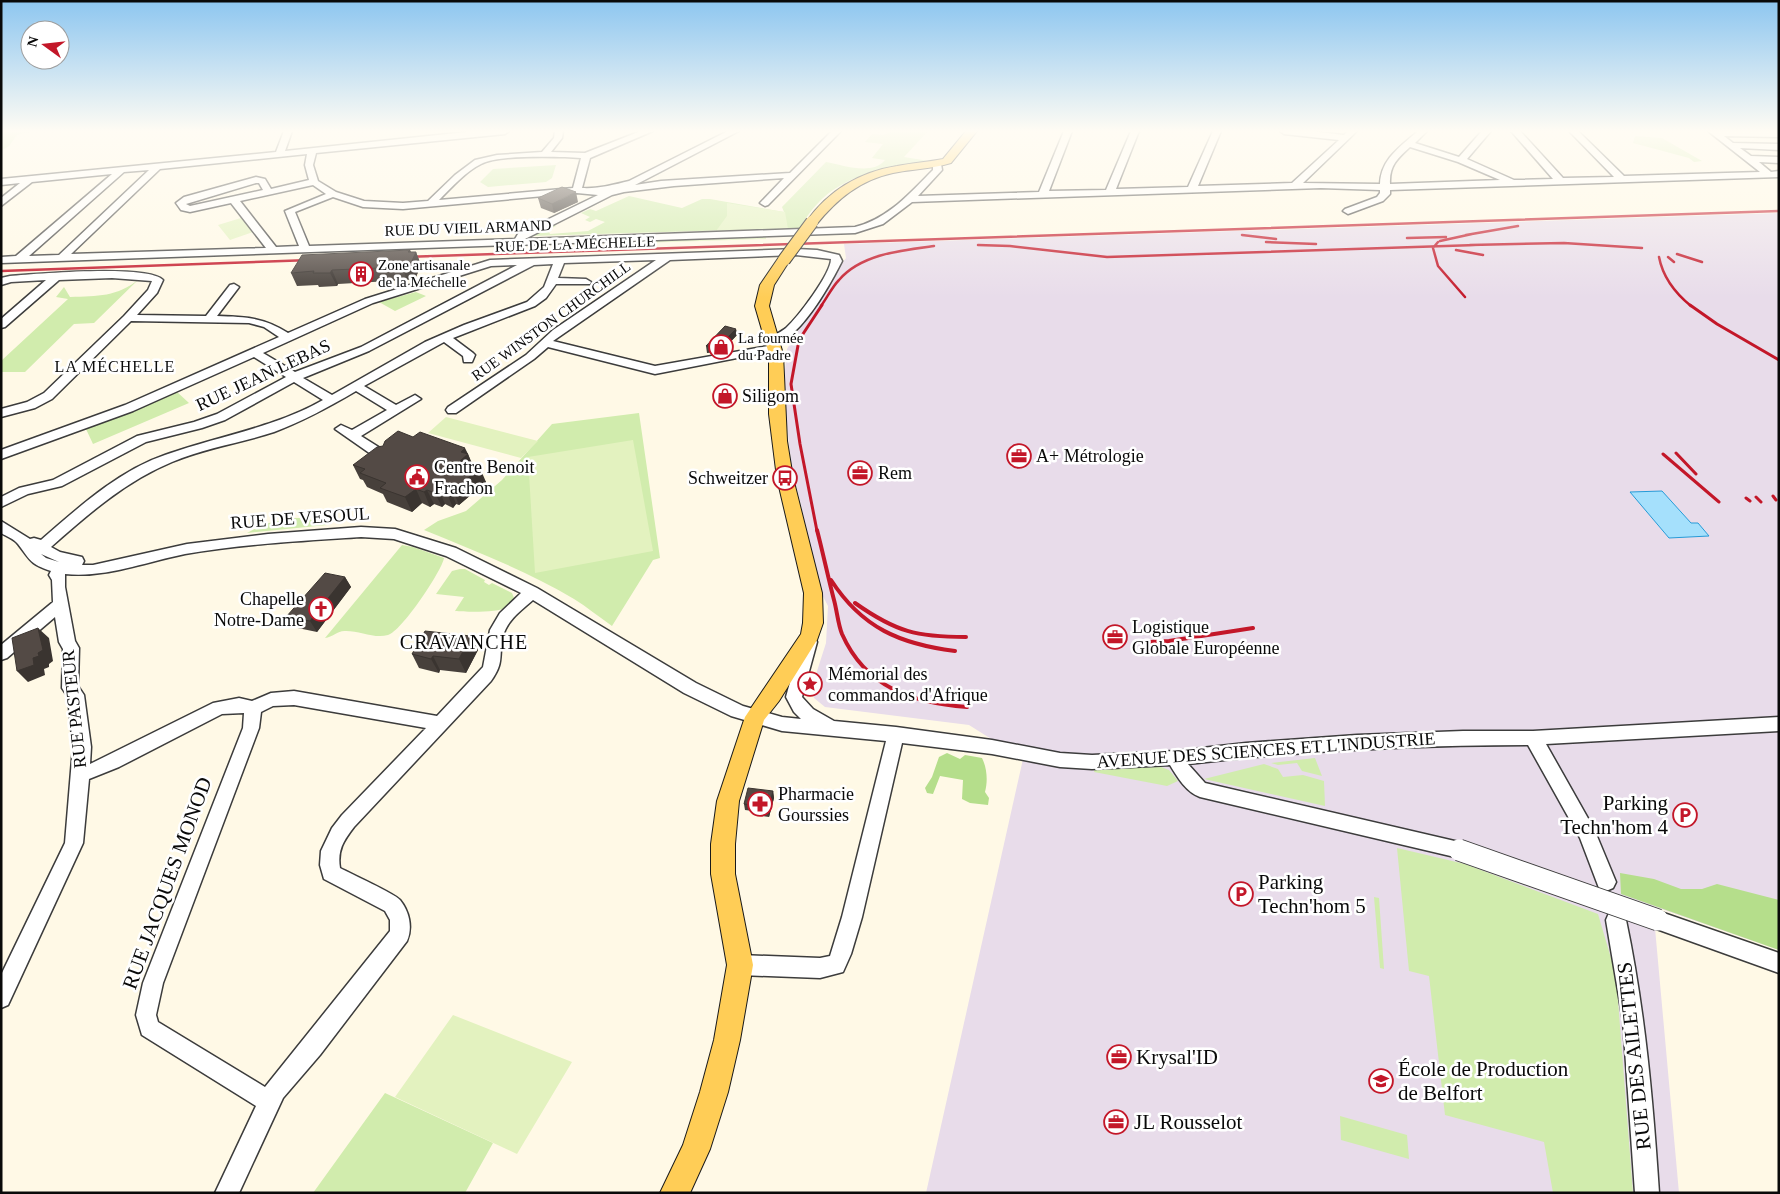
<svg xmlns="http://www.w3.org/2000/svg" width="1780" height="1194" font-family="Georgia,serif">
  <rect width="100%" height="100%" fill="#fff9e6"/>
  <path fill="#e8dcea" d="M1779,213V950L1653,906L1679,1193H926L1023,759L969,725L825,707L814,698L811,690L826,643L828,606L816,583L801,505L792,470L783,391L787,349L827,283L846,258L844,244Z"/>
  <path fill="#d1ecad" d="M1,131H33L17,135L9,146L1,151Z
    M892,131H928L904,157L929,161C893,167 852,172 823,198C814,206 806,218 799,228L532,236L554,224L556,226L548,230L550,234L588,231L605,222L596,219L590,222L585,220L590,217L581,213L590,209L596,211L629,196L682,208L702,199H710L784,212L782,207L826,162C843,165 872,176 885,160L872,158L883,144L865,142L872,134L884,135Z
    M1635,136L1662,138L1702,161L1694,162L1689,158L1633,143Z
    M556,165L552,178L546,182L488,187L480,182L493,169Z
    M139,279L94,323L74,324L25,372H1V361L68,299L56,297L64,287L70,297C98,296 117,297 139,279Z
    M416,292L426,296L395,311L379,302Z
    M176,391L189,403L93,444L86,429Z
    M639,413L660,558L653,560L612,626C599,617 587,607 574,599C527,571 475,551 424,530L438,521L466,511L502,480L552,424Z
    M293,518H305L327,525L247,533L264,524Z
    M402,545L413,547L444,558C442,571 401,632 388,635C375,639 360,631 346,631C338,630 333,637 325,638Z
    M460,569H465L485,580L484,582L489,585L492,583L512,593L514,598C512,601 510,605 507,607C499,613 466,612 455,611L464,597L436,594L452,571Z
    M1315,758L1322,776L1302,771L1297,763L1278,765L1271,763Z
    M1264,764L1278,769L1283,777L1303,775L1324,781L1325,806L1204,779Z
    M1161,767L1169,770L1178,781L1167,786L1094,772L1095,769Z
    M1397,848L1465,864L1598,914L1616,975L1633,1193H1553L1544,1142L1445,1115L1429,976L1409,971Z
    M1374,897L1379,898L1384,969L1380,968Z
    M385,1093L493,1143L465,1193H313Z
    M1340,1116L1407,1135L1409,1159L1341,1140Z"/>
  <path fill="#b5de8b" d="M947,753L960,759L965,755L982,758C987,768 988,781 985,792L989,798L988,805L970,803L962,799L963,780L940,776L933,794L927,793L925,788L932,777L939,757Z
    M1620,873L1654,879L1681,889H1702L1717,884L1779,900V950L1621,894Z"/>
  <path fill="#e3f2bf" d="M727,203L785,212L788,229L716,231L727,216Z
    M241,218L253,232L230,240L218,225Z
    M766,236V239L639,243L640,240Z
    M446,417L538,441L521,458L428,433Z
    M633,440L653,551L535,573L528,457Z
    M453,1015L572,1062L517,1154L395,1097Z"/>
  <path fill="#a5e0fc" stroke="#269bd8" d="M1662,491L1691,523H1698L1709,536L1669,538L1630,492Z"/>
  <g fill="none" stroke-linecap="round" stroke-linejoin="round">
    <g stroke="#3c3c3c" stroke-width="3">
      <path id="minor" d="M284,131H292L285,151L476,131H509L505,134L316,153L313,165L318,181L336,192L364,201L403,203L428,201L455,175L475,160L497,155L542,152L554,138L555,131H563L562,138L551,152L585,153L641,131H653L590,158L582,188C597,189 613,185 629,181L728,131H739L635,185L661,181L790,173L832,131H841L768,205L765,206L760,203L784,178L674,186L624,192L612,195L525,239L855,227C888,219 910,193 933,170V164L937,161L941,164L942,170L918,196L1039,192L1064,131H1072L1049,191L1106,190L1131,131H1139L1116,189L1188,187L1213,131H1221L1198,186L1292,183L1339,140L1284,134L1280,131H1310L1344,135L1348,131H1357L1303,183L1380,184C1381,159 1400,147 1418,131H1427L1415,143L1459,157L1482,131H1491L1467,159L1514,180L1553,179L1511,131H1520L1563,178L1614,177L1569,131H1578L1624,176L1760,172L1708,131H1779V137L1724,136L1733,143L1779,144V150L1740,148L1751,156L1779,157V163L1759,162L1771,172L1779,171V177L1390,190V194L1383,201L1348,214L1343,211L1345,209L1377,197L1380,193V190L1321,188L912,202L883,224L855,233L1,263V257L16,256L112,174L32,182L1,206V198L20,183L1,185V179L276,152ZM1410,147L1458,162L1500,180L1390,184C1389,166 1397,159 1410,147ZM307,154L305,165L309,180L271,189L265,179L256,177L184,197L176,203L181,210L190,212L231,203L266,248L71,254L160,169ZM565,157L581,158L573,188L439,200C452,187 465,172 481,164C498,155 545,157 565,157ZM149,170L59,255L29,256L124,172ZM256,183H259L263,190L190,206L186,204ZM313,185L326,194L285,211L299,246L276,247L240,201ZM577,193L598,195L518,234L515,239L309,246L295,212L333,197L363,207L403,209Z
        M796,249L817,250L839,255L842,261C832,281 795,350 768,343L766,341C771,336 780,333 786,328C798,317 831,274 831,259L796,255L670,260L553,341L655,366L774,345L780,348L778,350L655,374L548,347L534,359L456,413H448L446,410L448,407L526,355L553,330L656,260L564,263L558,278L586,279L591,282L590,284H556L546,298L535,306L453,338L473,353L475,355L472,362H464L463,356L444,342L364,386L396,405L415,395L421,399L361,436L388,453L390,456L388,459H378L335,429L341,425L352,430L387,410L356,391C329,407 303,421 274,432C241,443 204,448 172,462C126,481 88,514 51,547L60,552L82,557L84,561L82,565H93L187,544L268,534L361,527L395,529L456,548L537,588L696,683L743,706L782,717L801,719L794,712L786,697L801,642L803,638L809,636L815,638L817,642L802,697L813,709L834,721L896,727L992,740L1060,753L1092,755L1175,751L1246,743L1357,735L1463,731H1533L1779,717V731L1546,744L1594,829L1616,882L1613,888L1606,891L1599,888L1580,838L1528,745C1414,745 1301,751 1188,764L1205,783L1459,842L1466,844L1468,850L1466,856L1459,858L1200,797C1186,792 1178,778 1170,765L1092,769L1060,767L992,754L902,743L862,917L851,954L843,972L820,978L740,975L733,972L730,965L733,958L740,955L820,958L830,956L842,917L886,741L782,731L731,716L684,693L533,600C522,610 507,620 503,636C498,657 505,661 491,681L354,827C344,840 337,850 340,868C351,874 394,893 400,900C409,911 413,927 407,941L320,1055L283,1098L239,1193H215L256,1106L142,1035L136,1015L143,983L243,728L244,713L222,714L119,767L89,779L83,843L8,1005L1,1008V975L65,843L73,747L68,697L62,688L63,649L59,642L55,617L7,658L1,660V645L53,602L52,580L49,575L51,571C30,564 31,561 18,544C14,539 6,536 1,533V521L30,539L34,538L41,540C78,508 118,471 165,455C218,436 274,428 323,400L294,382L225,420L202,428L146,442L62,486L28,494L1,507V497L19,488L53,480L137,436L194,422L217,414L286,377L254,357L133,411L1,459V450L125,405L279,337L264,327L249,323L131,321L52,399L35,408L1,417V409L27,402L44,393L124,316L148,290L152,281L112,278L59,280L5,327L1,328V319L46,280L11,282L1,285V278L10,276C36,274 147,264 163,280L157,293L137,315L206,316L230,285L234,284L239,287L217,316C246,317 263,317 288,333L365,299L490,260ZM553,264L544,287L527,302L464,325L425,342L332,395L303,378L369,351L534,265ZM517,265L361,347L295,372L263,353L373,303L491,266ZM361,537L394,539L446,556L521,593L500,613L490,630L483,667L437,716L294,691L271,693L252,701L239,698L213,703L90,764L91,747L84,695L78,686L79,648L75,641L65,587V574C107,578 145,562 185,554C243,544 303,541 361,537ZM41,554L59,562L46,558ZM294,705L426,728L342,815L332,828L321,851L320,865L324,879L385,911L390,920V931L265,1087L158,1022L156,1015L163,983L259,728L261,712L273,706Z
        M1616,911L1623,913L1626,920C1645,1010 1653,1101 1659,1193H1635L1623,1021L1606,920L1609,913Z
        M1658,911L1779,953V973L1651,927L1648,920L1651,913Z"/>
    </g>
    <g stroke="#1a1a1a" stroke-width="2">
      <path id="major" d="M966,131H977L951,163C932,169 912,169 893,173C860,180 837,199 816,225H808L806,222C828,191 859,172 897,166C912,163 928,162 943,159Z
        M784,256L790,260L774,285L769,306L783,354L787,441L793,478L822,593L823,623L817,640L779,701L764,720L739,801L735,844V874L753,965L740,1040L728,1092L710,1149L690,1193H660L683,1145L700,1092L714,1040L727,965L711,874V844L717,801L745,717L801,634L803,623L804,593L777,478L769,414V354L755,306L760,285L779,257Z"/>
    </g>
    <use href="#minor" fill="#fff" fill-rule="evenodd"/>
    <use href="#major" fill="#ffcd56" fill-rule="evenodd"/>
    <path stroke="#c31729" stroke-width="2.5" d="M1242,235L1276,239
      M1466,235L1518,226
      M1407,238L1446,237
      M1440,241L1472,234
      M1266,242L1316,244
      M1438,242L1433,248L1438,266L1465,297
      M978,245L1010,246L1107,257L1476,245
      M1470,245L1564,243L1642,248
      M1456,250L1483,255
      M1677,254L1702,262
      M404,257L1779,211
      M1659,257C1663,278 1675,293 1691,306
      M1668,257L1674,262
      M1,271L311,260
      M821,306C827,298 832,287 839,280C861,254 903,250 934,246"/>
    <path stroke="#c31729" stroke-width="3" d="M1690,305L1717,324L1779,360
      M1676,453L1696,474
      M1663,454L1719,502
      M1773,496L1776,500
      M1756,497L1761,502
      M1746,498L1750,501
      M817,531L800,444L791,384L799,340L822,305"/>
    <path stroke="#c31729" stroke-width="4" d="M817,530C823,553 828,577 834,600C837,611 838,624 842,634C866,688 913,703 967,707
      M831,580C862,628 900,644 955,651
      M855,603C896,632 917,637 966,637
      M1141,631H1184
      M1150,642L1169,641L1253,628"/>
    <g stroke="#3c3c3c" stroke-width="23" stroke-linecap="butt">
      <path id="minor-bridge" d="M1459,850L1658,920"/>
    </g>
    <g stroke="#1a1a1a" stroke-width="14" stroke-linecap="butt">
      <path id="major-bridge" d="M784,260L812,222"/>
    </g>
    <use href="#minor-bridge" stroke="#fff" stroke-width="21"/>
    <use href="#major-bridge" stroke="#ffcd56" stroke-width="12"/>
  </g>
  <path fill="#47403b" d="M538,198L578,202L554,213L541,208Z
    M410,250L411,252H416L421,265L416,277L407,280L338,284L337,286L319,287L318,285L297,286L291,273Z
    M736,329L737,335L721,352L707,353L706,346Z
    M413,437L468,454L472,465L486,482L459,505L456,504L453,508L445,504L442,507L434,504L430,507L422,503L412,512L387,502L383,494L367,487L363,480L360,479L353,465L383,446Z
    M345,577L351,587L317,632L293,627L286,617Z
    M471,636L478,650L466,673L440,670L439,673L419,668L412,654Z
    M773,791L774,798L769,817L754,815L753,811L745,810L744,804Z"/>
  <path fill="#3a3430" d="M576,192L578,202L554,213L552,204Z
    M410,250L413,259L416,252L421,265L416,277L407,280L402,267Z
    M332,270L338,284L337,286L330,273Z
    M736,329L737,335L721,352L720,345Z
    M465,448L468,454L474,468L460,461L461,452Z
    M480,468L486,482L459,505L453,490Z
    M416,489L422,503L412,512L405,497Z
    M450,489L456,504L453,508L447,493Z
    M427,490L434,504L430,507L424,492Z
    M439,490L445,504L442,507L435,493Z
    M345,577L351,587L317,632L310,621Z
    M38,628L49,638L53,661L49,664V667L44,669L45,675L28,682L17,671L38,653Z
    M471,636L478,650L466,673L459,659Z
    M433,656L440,670L439,673L431,659Z
    M773,791L774,798L769,817L768,811Z"/>
  <path fill="#534a45" stroke="#3a3430" d="M562,187L576,192L552,204L538,198Z
    M410,250L408,252H416L411,263L402,267L332,270L330,273H313L314,271L291,273L302,255Z
    M725,326L736,329L720,345L706,346Z
    M398,431L413,437L420,432L465,448L461,452L468,454L460,461L480,468L453,490L450,489L447,493L439,490L435,493L427,490L424,492L416,489L405,497L380,488L386,483L360,473L365,469L353,465L377,447L383,446L385,441Z
    M325,573L345,577L310,621L286,617Z
    M38,628L43,650L38,653L39,656L33,658L34,665L17,671L12,638Z
    M425,631L471,636L459,659L433,656L431,659L412,654Z
    M748,788L773,791L768,811L752,809L753,805L744,804Z"/>
  <linearGradient id="sky" x2="0" y2="1"><stop stop-color="#8dc6f0"/><stop offset="0.44" stop-color="#fffcf4"/><stop offset="1" stop-color="#fffcf4" stop-opacity="0"/></linearGradient>
  <rect width="1780" height="298" fill="url(#sky)"/>
  <defs>
    <g id="building-ring" transform="scale(1.25)"><circle r="9.5" fill="#fff" stroke="#c31729" stroke-width="1.5"/><path d="M-4-6H4V6H1V3H-1V6H-4ZM-2.5-4.3h1.7v1.8h-1.7ZM.8-4.3h1.7v1.8H.8ZM-2.5-1h1.7V.8h-1.7ZM.8-1h1.7V.8H.8Z" fill="#c31729"/></g>
    <g id="shop-ring" transform="scale(1.25)"><circle r="9.5" fill="#fff" stroke="#c31729" stroke-width="1.5"/><path d="M-5-2.5h2.3a2.7 3.5 0 0 1 5.4 0H5L5.5 6h-11ZM-1.5-2.5h3a1.5 2.3 0 0 0-3 0Z" fill="#c31729"/></g>
    <g id="office-ring" transform="scale(1.25)"><circle r="9.5" fill="#fff" stroke="#c31729" stroke-width="1.5"/><path d="M-6-3h4V-5.5h4V-3h4V5H-6ZM-1-4.5V-3h2v-1.5ZM-6 0V1H6V0Z" fill="#c31729"/></g>
    <g id="civic-ring" transform="scale(1.25)"><circle r="9.5" fill="#fff" stroke="#c31729" stroke-width="1.5"/><path d="M-.6-6.5H3V-4.5H.6V-3L4-1V1h2V6H-6V1h2V-1L-.6-3ZM-1.2 2.5V6h2.4V2.5Z" fill="#c31729"/></g>
    <g id="bus-ring" transform="scale(1.25)"><circle r="9.5" fill="#fff" stroke="#c31729" stroke-width="1.5"/><path d="M-5-6H5V4H4V6H2V4H-2V6H-4V4H-5ZM-3.5-4V0h7V-4ZM-3.5 1.2v1.5H-2V1.2ZM2 1.2v1.5H3.5V1.2Z" fill="#c31729"/></g>
    <g id="church-ring" transform="scale(1.25)"><circle r="9.5" fill="#fff" stroke="#c31729" stroke-width="1.5"/><path d="M-1.2-6h2.4v3.5h3.3v2.4h-3.3V6h-2.4V-.1h-3.3v-2.4h3.3Z" fill="#c31729"/></g>
    <g id="sight-ring" transform="scale(1.25)"><circle r="9.5" fill="#fff" stroke="#c31729" stroke-width="1.5"/><path d="M0-6L1.8-2.2L6-1.7L2.9 1.2L3.7 5.4L0 3.3L-3.7 5.4L-2.9 1.2L-6-1.7L-1.8-2.2Z" fill="#c31729"/></g>
    <g id="pharmacy-ring" transform="scale(1.25)"><circle r="9.5" fill="#fff" stroke="#c31729" stroke-width="1.5"/><path d="M-2-6h4v4h4v4h-4v4h-4v-4h-4v-4h4Z" fill="#c31729"/></g>
    <g id="parking-ring" transform="scale(1.25)"><circle r="9.5" fill="#fff" stroke="#c31729" stroke-width="1.5"/><path d="M-3.5-5.5H1a3.5 3.5 0 0 1 0 7H-1V5.5H-3.5ZM-1-3.4V-.6H.8a1.4 1.4 0 0 0 0-2.8Z" fill="#c31729"/></g>
    <g id="school-ring" transform="scale(1.25)"><circle r="9.5" fill="#fff" stroke="#c31729" stroke-width="1.5"/><path d="M0-5L7-2L0 1L-7-2ZM-4 1L0 2.5L4 1V4Q0 6-4 4Z" fill="#c31729"/></g>
  </defs>
  <g fill-rule="evenodd">
    <use href="#building-ring" x="361" y="274"/>
    <use href="#shop-ring" x="721" y="347"/>
    <use href="#shop-ring" x="725" y="396"/>
    <use href="#office-ring" x="1019" y="456"/>
    <use href="#office-ring" x="860" y="473"/>
    <use href="#civic-ring" x="417" y="477"/>
    <use href="#bus-ring" x="785" y="478"/>
    <use href="#church-ring" x="321" y="609"/>
    <use href="#office-ring" x="1115" y="637"/>
    <use href="#sight-ring" x="810" y="684"/>
    <use href="#pharmacy-ring" x="760" y="804"/>
    <use href="#parking-ring" x="1685" y="815"/>
    <use href="#parking-ring" x="1241" y="894"/>
    <use href="#office-ring" x="1119" y="1057"/>
    <use href="#school-ring" x="1381" y="1081"/>
    <use href="#office-ring" x="1116" y="1122"/>
  </g>
  <g text-anchor="middle" stroke-width="5" stroke-linejoin="round" paint-order="stroke">
    <g font-size="15" fill="#090909" stroke="#fff">
      <text transform="translate(468 228) rotate(-2)" y="5">RUE DU VIEIL ARMAND</text>
      <text transform="translate(575 244) rotate(-2)" y="5">RUE DE LA MÉCHELLE</text>
      <text transform="translate(551 321) rotate(-36)" y="5">RUE WINSTON CHURCHILL</text>
    </g>
    <g font-size="15" fill="#090909" stroke="#fff" text-anchor="start">
      <text x="378" y="270">Zone artisanale<tspan x="378" dy="17">de la Méchelle</tspan></text>
      <text x="738" y="343">La fournée<tspan x="738" dy="17">du Padre</tspan></text>
    </g>
    <g font-size="16" letter-spacing="1" fill="#090909" stroke="#fff">
      <text x="115" y="372">LA MÉCHELLE</text>
    </g>
    <g font-size="18" fill="#090909" stroke="#fff">
      <text transform="translate(263 375) rotate(-25)" y="6">RUE JEAN LEBAS</text>
      <text transform="translate(300 518) rotate(-4)" y="6">RUE DE VESOUL</text>
      <text transform="translate(74 709) rotate(-96)" y="6">RUE PASTEUR</text>
      <text transform="translate(1266 750) rotate(-4)" y="6">AVENUE DES SCIENCES ET L'INDUSTRIE</text>
    </g>
    <g font-size="18" fill="#090909" stroke="#fff" text-anchor="start">
      <text x="742" y="402">Siligom</text>
      <text x="1036" y="462">A+ Métrologie</text>
      <text x="434" y="473">Centre Benoit<tspan x="434" dy="21">Frachon</tspan></text>
      <text x="878" y="479">Rem</text>
      <text x="768" y="484" text-anchor="end">Schweitzer</text>
      <text x="304" y="605" text-anchor="end">Chapelle<tspan x="304" dy="21">Notre-Dame</tspan></text>
      <text x="1132" y="633">Logistique<tspan x="1132" dy="21">Globale Européenne</tspan></text>
      <text x="828" y="680">Mémorial des<tspan x="828" dy="21">commandos d'Afrique</tspan></text>
      <text x="778" y="800">Pharmacie<tspan x="778" dy="21">Gourssies</tspan></text>
    </g>
    <g font-size="20" letter-spacing="1" fill="#090909" stroke="#fff">
      <text x="464" y="649">CRAVANCHE</text>
    </g>
    <g font-size="21" fill="#090909" stroke="#fff" text-anchor="start">
      <text x="1668" y="810" text-anchor="end">Parking<tspan x="1668" dy="24">Techn'hom 4</tspan></text>
      <text x="1258" y="889">Parking<tspan x="1258" dy="24">Techn'hom 5</tspan></text>
      <text x="1136" y="1064">Krysal'ID</text>
      <text x="1398" y="1076">École de Production<tspan x="1398" dy="24">de Belfort</tspan></text>
      <text x="1134" y="1129">JL Rousselot</text>
    </g>
    <g font-size="21" fill="#090909" stroke="#fff">
      <text transform="translate(167 883) rotate(-70)" y="7">RUE JACQUES MONOD</text>
      <text transform="translate(1634 1056) rotate(-96)" y="7">RUE DES AILETTES</text>
    </g>
  </g>
  <rect width="1780" height="1194" fill="none" stroke="#090909" stroke-width="5"/>
  <g transform="translate(45 45) rotate(285)"><circle r="24" fill="#ffffff" stroke="#9d9d9d"/>
  <path d="M0-4L9 19L0 12L-9 19Z" fill="#c31729"/>
  <text y="-8" font-size="14" font-weight="bold" text-anchor="middle" fill="#090909">N</text>
  </g>
</svg>
